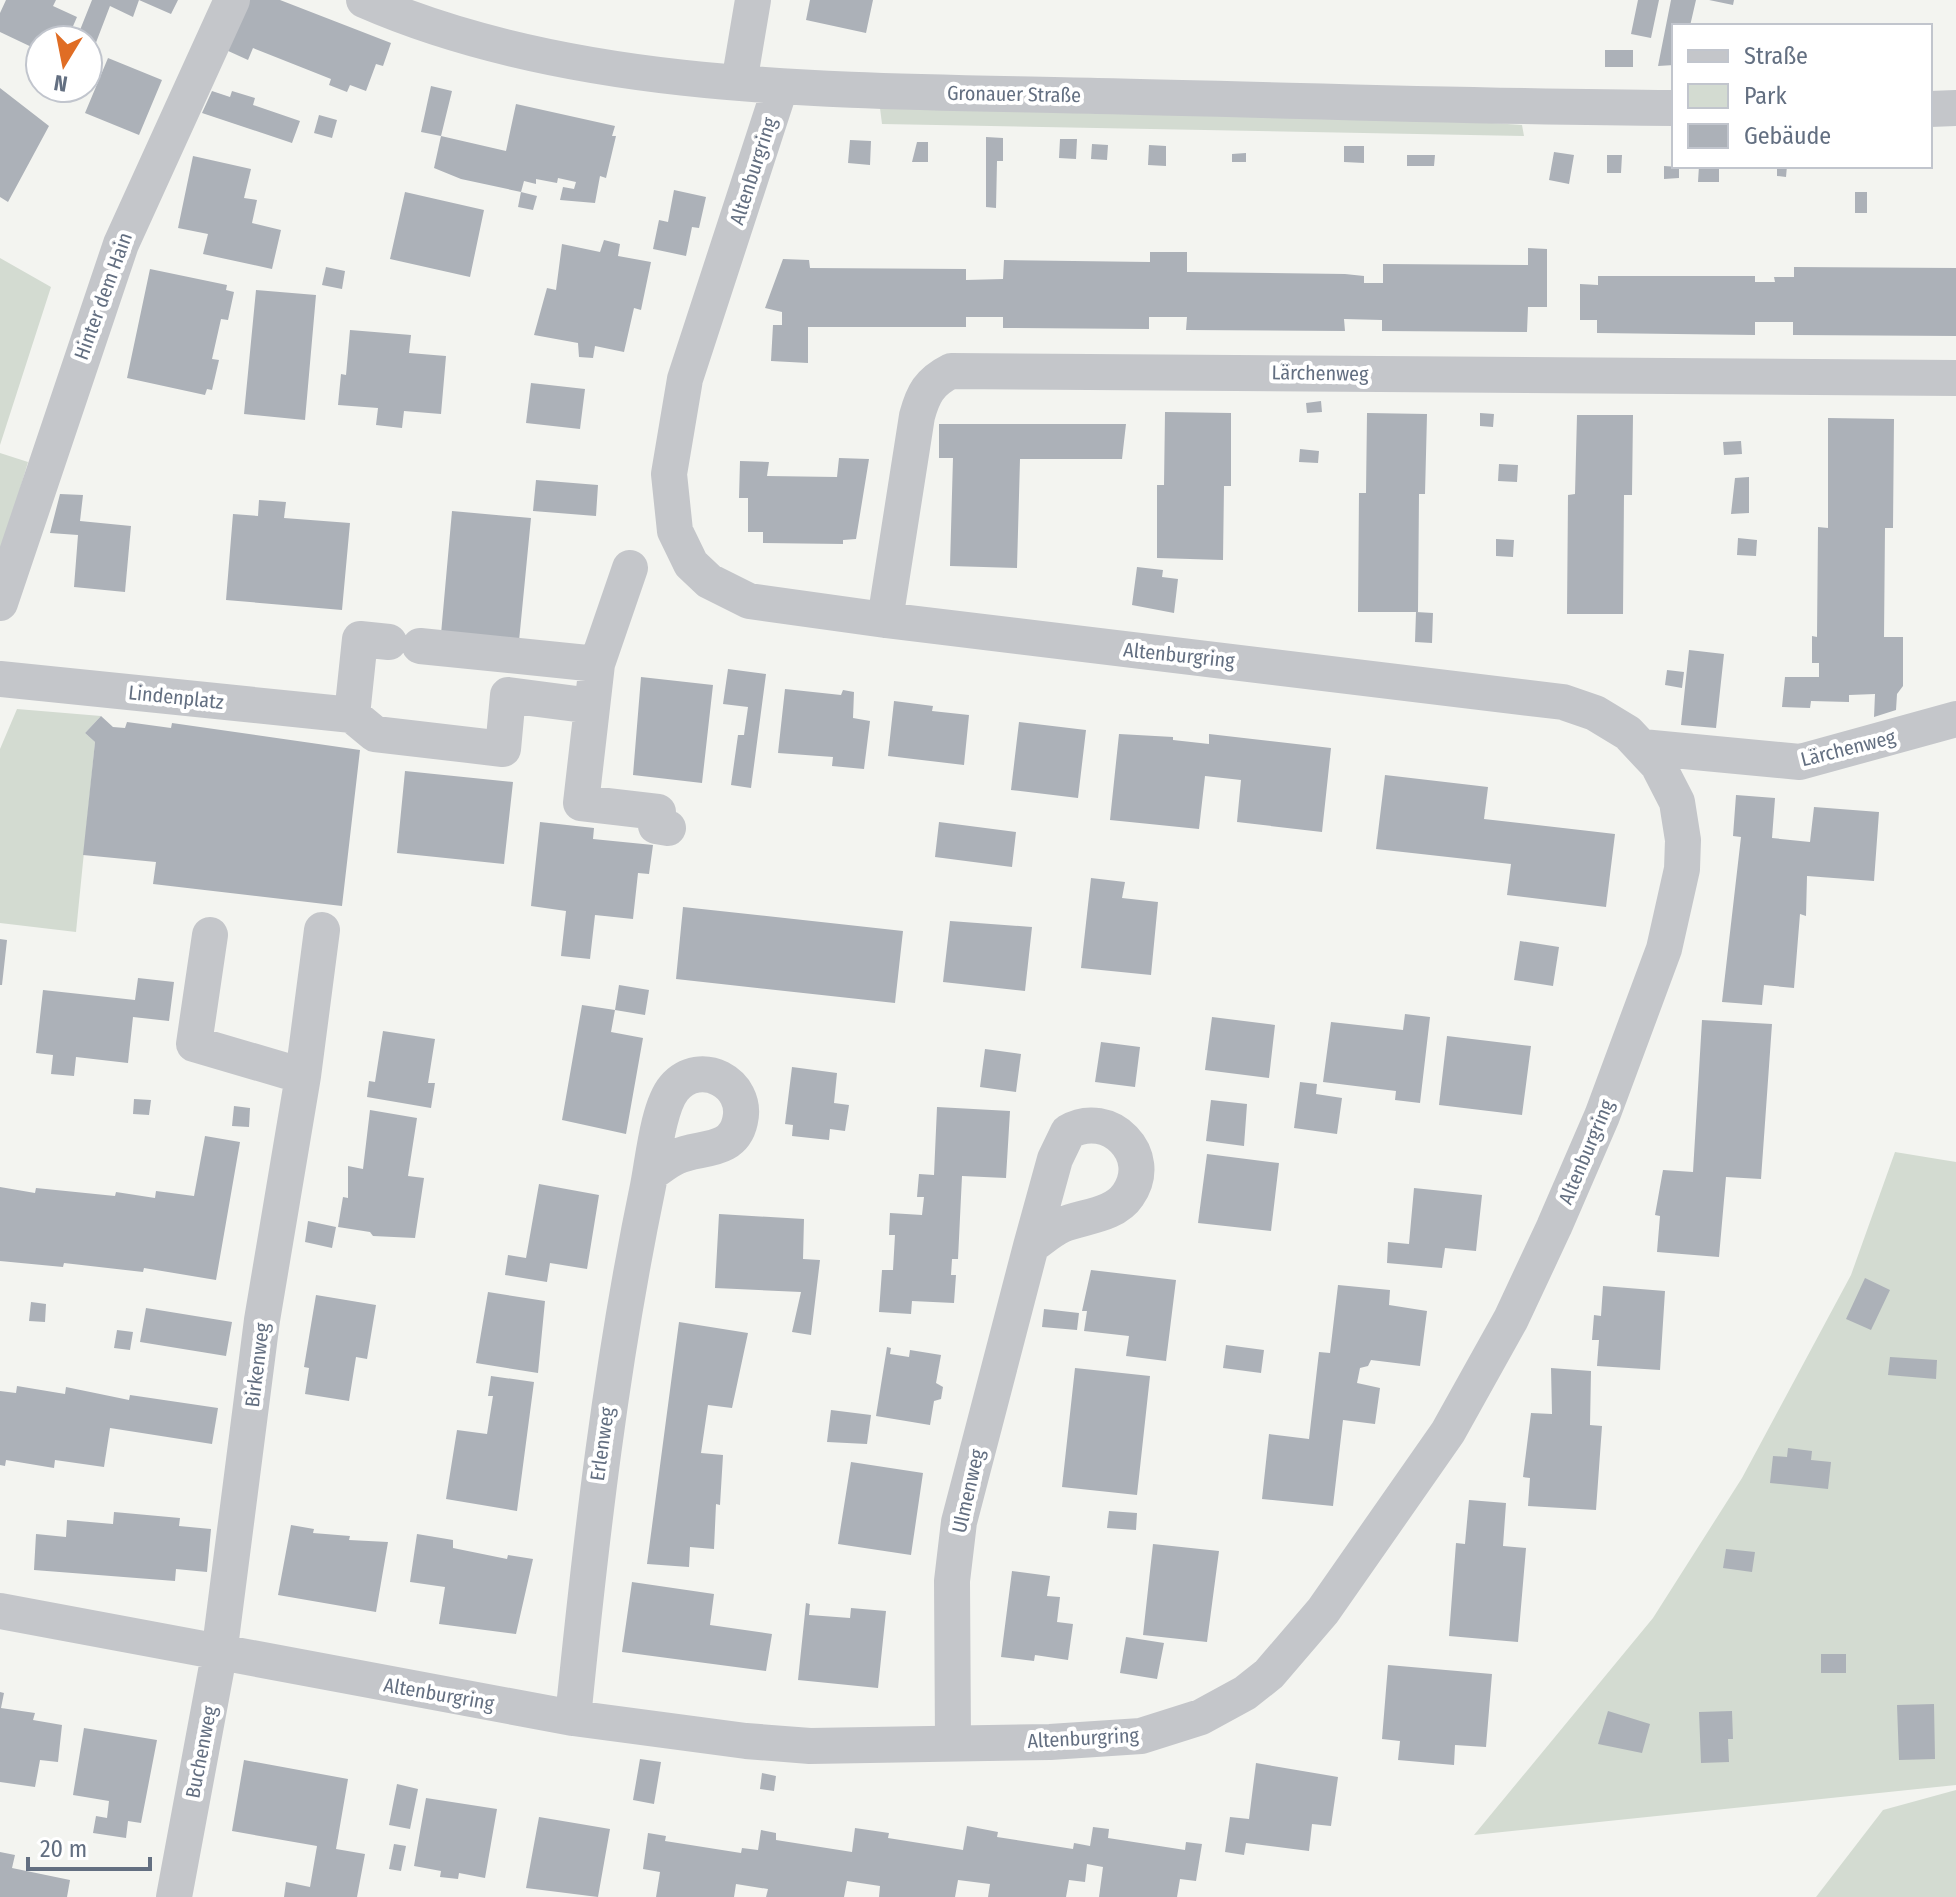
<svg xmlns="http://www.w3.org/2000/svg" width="1956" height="1897" font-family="'Fira Sans Condensed',sans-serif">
  <rect width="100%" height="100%" fill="#f3f4f0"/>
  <path fill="#d3dbd1" d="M880,108L1448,120L1522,125L1524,136L882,124Z
    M0,258L51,287L0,445Z
    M0,453L28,462L0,557Z
    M17,709L101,716L85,733L95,742L76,932L0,923V749Z
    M1895,1152L1956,1162V1785L1474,1835L1653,1618L1742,1478L1851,1275Z
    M1956,1790V1897H1816L1883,1810Z"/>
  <path fill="#acb1b8" d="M6,0H56L53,6L77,17L67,40H40V51L0,32V13Z
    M92,0H178L171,14L139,0L133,17L110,6L92,53L88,51V40H76Z
    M249,0H280L391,43L383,66L376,64L366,91L350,85L347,92L329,85L331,79L253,48L248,60L226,50Z
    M810,0H873L866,33L806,20Z
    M1638,0H1659L1651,38L1631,34Z
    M1671,0H1696L1690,26H1674V65L1658,66Z
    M1709,0H1734L1733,5Z
    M1605,50H1633V67H1605Z
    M108,58L162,80L139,135L85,113Z
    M431,86L452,91L441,136L421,132Z
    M0,88L49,126L8,202L0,197Z
    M212,91L230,97L232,91L255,98L253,105L300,121L292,143L202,113Z
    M516,104L615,126L612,136H616L606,178L600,176L595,203L560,200L563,187L574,189L576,182L558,178L557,183L536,179V184L524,181L521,192L537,196L533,210L518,207L521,192L461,179L434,168L441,136L506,151Z
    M319,115L337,120L332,138L314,133Z
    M986,137L1003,138V161H997L996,208L986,207Z
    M1060,139H1077L1076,159L1059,158Z
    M850,140L871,141L870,165L848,163Z
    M917,142H928V162H912Z
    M1092,144L1108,145L1107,160L1091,159Z
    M1149,145L1166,146V166L1148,165Z
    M1344,146H1364V163L1344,162Z
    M1554,152L1574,155L1569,184L1549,180Z
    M1246,153V162H1232V154Z
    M1407,155H1435L1434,166H1407Z
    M1607,155H1622L1621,173H1607Z
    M193,156L251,169L244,198L257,200L252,223L281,230L272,269L203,254L208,234L178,228Z
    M1664,166L1679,167V178L1664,179Z
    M1699,166H1719V182H1698Z
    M1777,166H1787L1786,177L1777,176Z
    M674,190L706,197L699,228L692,227L686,256L653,249L659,220L668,222Z
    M405,192L484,210L470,277L390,259Z
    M1855,192H1867V213H1855Z
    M604,240L620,244L618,256L651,262L641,310L634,308L624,352L595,346L593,358L579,357L578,343L534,335L547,288L556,290L562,244L600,252Z
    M1528,248L1547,249V307H1528L1527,332L1382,331V320L1344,319L1345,331L1186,330L1187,317H1149V329L1003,328V317H966V327H808V363L771,361L773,325H782V312L765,308L783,259L809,260L810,268L966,269V280L1003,279L1004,260L1150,262V252H1187V272L1345,274L1364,276V283H1383V264L1528,265Z
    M326,267L345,271L342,289L322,285Z
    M1794,267L1956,268V336L1793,335V322H1755V335L1597,333V320H1580V284L1598,285V276H1755V282H1775L1774,277H1794Z
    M150,269L227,285L226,290L234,292L228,320L221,319L212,359L219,360L212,390L207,389L205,395L127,378Z
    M256,290L316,295L305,420L244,414Z
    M350,330L411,335L409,353L446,356L441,414L404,411L402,428L376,425L378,408L338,405L341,374L346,375Z
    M531,383L585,389L580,429L526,423Z
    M1321,401L1322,412L1307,413L1306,403Z
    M1165,412L1231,413V486H1224L1223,560L1157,558V485H1164Z
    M1367,413L1427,414L1425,494H1419L1418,612H1358L1359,493H1366Z
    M1480,413L1494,414L1493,427L1480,426Z
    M1577,415H1633L1632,495H1624L1623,614H1567L1568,495L1575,494Z
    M1828,418L1894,419L1893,528H1885L1884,637H1903V686L1897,694L1896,710L1874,717L1875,694L1849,695V702L1811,701L1810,708L1782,707L1785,677H1819V663H1812V636L1817,637L1818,527L1828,528Z
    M939,424H1126L1122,459H1020L1017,568L950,566L953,458H939Z
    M1741,441L1742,454L1724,455L1723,442Z
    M1300,449L1319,451L1318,463L1299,462Z
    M839,458L869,459L856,539L843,540V544L763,543V532H748V498H739L740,461L769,462L767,476L837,477Z
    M1499,464L1518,465L1517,482L1498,481Z
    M1749,477V513L1731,514L1735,478Z
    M536,480L598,485L596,516L533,511Z
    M60,494L83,495L80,521L131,526L125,592L74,587L78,535L50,533Z
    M259,500L286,502L284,518L350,523L342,610L226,600L233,514L258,516Z
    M452,511L531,518L519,641L441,634Z
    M1738,538L1757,540L1756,556L1737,555Z
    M1496,539L1514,540L1513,557L1496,556Z
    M1137,567L1163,570L1162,577L1178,579L1174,613L1132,605Z
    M1416,612L1433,613L1432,643L1415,642Z
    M1689,650L1724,654L1716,728L1681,725Z
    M728,669L766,674L751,788L731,785L738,735H744L748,707L723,704Z
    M1667,670L1684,672L1682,688L1665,685Z
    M641,677L713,685L702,783L633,775Z
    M785,689L841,695L843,690L854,692L853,718L870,721L864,769L832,766L833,757L778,753Z
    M894,701L933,706L932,711L969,715L964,765L888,756Z
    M101,716L113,727L125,728L127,722L171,728L172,723L360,750L342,906L153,884L156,862L83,855L95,742L85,733Z
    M1019,722L1086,730L1078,798L1011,790Z
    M1119,734L1173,737V740L1209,744V734L1331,748L1322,832L1237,822L1241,780L1205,776L1199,829L1110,820Z
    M405,771L513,782L504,864L397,853Z
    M1385,775L1488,787L1484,819L1615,834L1606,907L1507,895L1511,864L1376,849Z
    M1736,795L1775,798L1772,838L1810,842L1814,807L1879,812L1874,881L1807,876L1806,916L1800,914L1794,988L1764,985L1762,1005L1722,1002L1741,837L1733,836Z
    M540,822L594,828L593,839L653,845L649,874L638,873L633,919L595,915L590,959L561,956L566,911L531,906Z
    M939,822L1016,832L1012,867L935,857Z
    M1091,878L1125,882L1122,898L1158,902L1151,975L1081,968Z
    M683,907L903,931L895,1003L676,979Z
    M950,921L1032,927L1025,991L943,982Z
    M0,939L7,940L2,985H0Z
    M1520,941L1559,947L1553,986L1514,980Z
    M138,978L174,982L169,1021L133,1017L128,1063L76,1057L74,1076L51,1074L53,1055L36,1053L43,990L135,1000Z
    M619,985L649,990L645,1015L615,1010L611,1032L643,1038L626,1134L562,1120L582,1005L615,1010Z
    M1405,1014L1430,1017L1420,1103L1395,1100L1396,1091L1323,1082L1331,1022L1403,1030Z
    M1212,1017L1275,1025L1269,1078L1205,1070Z
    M1702,1020L1772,1024L1761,1179L1726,1177L1719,1257L1657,1252L1660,1216L1655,1215L1663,1170L1693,1172Z
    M383,1031L435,1039L428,1083H435L431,1108L367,1097L369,1081L375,1082Z
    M1447,1036L1531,1046L1522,1115L1439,1105Z
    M1101,1042L1140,1047L1135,1087L1095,1082Z
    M985,1049L1021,1054L1016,1092L980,1087Z
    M792,1067L837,1073L834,1103L849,1105L845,1131L830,1129L829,1140L792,1136L793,1125L785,1124Z
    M1300,1082L1317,1084L1316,1094L1342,1098L1337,1134L1294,1128Z
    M134,1099L151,1100L149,1115L133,1114Z
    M1211,1100L1247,1104L1244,1146L1206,1141Z
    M234,1106L250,1108L249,1127L232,1126Z
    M937,1107L1010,1111L1006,1178L962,1176L958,1259H952L951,1275H956L954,1303L912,1301L911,1314L879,1312L882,1270H893L895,1235H889L890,1213L922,1215L924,1197H917L919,1174L934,1175Z
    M370,1110L417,1118L408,1176L424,1178L415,1238L373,1236L370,1232L338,1227L343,1197L348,1198V1166L363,1169Z
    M205,1136L240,1142L216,1280L144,1268L143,1272L64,1263L63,1267L0,1261V1187L35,1193L36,1188L115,1196L116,1192L155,1198L156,1191L194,1196Z
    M1207,1154L1279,1163L1271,1231L1198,1223Z
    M539,1184L599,1195L587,1269L550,1263L547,1282L505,1275L508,1255L526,1258Z
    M1414,1188L1482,1195L1476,1251L1445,1248L1442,1268L1387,1263L1388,1242L1409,1244Z
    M719,1214L804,1219L803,1259L820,1260L811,1335L792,1332L801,1292L715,1288Z
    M308,1221L336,1227L332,1248L305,1242Z
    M1091,1270L1176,1280L1166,1361L1126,1356L1129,1336L1084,1331L1087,1311H1082Z
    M1865,1278L1890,1290L1871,1330L1846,1319Z
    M1338,1285L1390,1290L1389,1305L1427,1311L1420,1366L1371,1360L1368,1366L1360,1368L1357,1383L1380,1388L1375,1424L1343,1420L1333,1506L1262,1499L1269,1434L1309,1439L1319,1352L1330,1353Z
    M1603,1286L1665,1291L1660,1370L1597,1366L1599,1340H1592L1594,1315L1601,1316Z
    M488,1292L545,1301L538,1373L476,1363Z
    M316,1295L376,1305L367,1359L356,1357L349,1401L305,1394L309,1368L304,1367Z
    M31,1302L46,1304L45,1322L29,1321Z
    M146,1308L232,1322L226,1356L140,1342Z
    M1044,1309L1079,1313L1077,1330L1042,1327Z
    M679,1322L748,1333L732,1408L708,1405L701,1453L723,1455L720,1505L716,1504L714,1549L690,1547L689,1567L647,1564Z
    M117,1330L133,1332L130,1350L114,1348Z
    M1226,1345L1264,1350L1261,1373L1223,1368Z
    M887,1347L891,1348L890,1354L909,1357L910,1350L941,1355L936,1383L943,1387L941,1399L934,1401L930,1425L876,1416Z
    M1890,1357L1937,1360L1936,1379L1888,1375Z
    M1075,1368L1150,1376L1137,1495L1062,1487Z
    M1551,1368L1591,1371L1590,1425L1602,1426L1596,1510L1528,1506L1530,1478L1523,1477L1531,1413L1552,1414Z
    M491,1376L534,1382L517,1511L446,1499L457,1430L487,1434L493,1396H488Z
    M17,1386L65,1394L66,1387L129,1400L130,1395L218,1408L212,1444L110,1428L104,1467L55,1460L54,1468L6,1460L5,1466L0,1465V1391L16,1393Z
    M831,1410L871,1415L867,1444L827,1442Z
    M1788,1448L1812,1451L1811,1460L1831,1462L1828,1489L1770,1483L1773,1456L1787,1457Z
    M851,1462L923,1473L911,1555L838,1544Z
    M1469,1500L1506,1503L1503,1546L1526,1548L1518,1642L1449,1636L1456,1543L1465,1544Z
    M1109,1511L1137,1513L1136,1530L1107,1528Z
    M114,1512L180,1518L179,1526L211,1529L207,1572L176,1569L175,1581L34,1570L36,1534L66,1537L67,1520L113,1524Z
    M291,1525L314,1529L313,1533L350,1536L349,1540L388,1542L376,1612L278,1595Z
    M417,1534L453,1540V1548L507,1559L508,1555L533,1559L516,1634L439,1624L445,1587L410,1582Z
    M1153,1544L1219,1551L1207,1642L1143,1635Z
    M1726,1549L1755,1552L1752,1572L1723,1568Z
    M1012,1571L1050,1576L1047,1596L1060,1597L1057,1622L1073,1624L1068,1660L1035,1655L1034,1661L1001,1657Z
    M632,1582L714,1594L710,1625L772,1634L766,1671L622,1652Z
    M806,1603L810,1604L809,1615L850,1618L851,1608L886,1611L878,1688L798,1680Z
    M1126,1637L1164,1643L1157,1679L1120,1673Z
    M1821,1654H1846V1673H1821Z
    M1388,1665L1492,1674L1486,1747L1455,1745L1454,1765L1398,1760L1400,1741L1382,1739Z
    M0,1692L4,1693L1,1708L35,1713L33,1720L62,1725L58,1762L40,1760L35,1787L0,1782Z
    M1934,1704L1935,1759L1899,1760L1897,1705Z
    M1608,1711L1650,1724L1642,1753L1598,1744Z
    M1732,1711L1733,1739H1728L1729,1762L1701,1763L1699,1712Z
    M84,1728L157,1740L141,1823L128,1821L126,1838L93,1833L96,1816L107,1818L109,1801L73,1795Z
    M640,1759L661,1762L654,1804L633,1800Z
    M244,1760L348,1779L336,1849L365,1854L357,1897H284L286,1882L310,1887L317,1846L232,1831Z
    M1256,1763L1338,1777L1331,1826L1312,1824L1309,1851L1246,1843L1244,1855L1225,1852L1230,1817L1249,1819Z
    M762,1773L776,1776L774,1791L760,1789Z
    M397,1784L418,1789L410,1829L389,1825Z
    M426,1798L497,1809L485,1878L459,1873L458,1879L440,1877L441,1871L414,1866Z
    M539,1817L610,1829L598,1897L526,1888Z
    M967,1826L998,1832L997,1837L1073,1849L1074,1843L1090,1846L1093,1827L1109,1829L1108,1838L1185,1850L1186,1842L1202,1844L1196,1881L1180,1879L1177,1897H1099L1103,1867L1087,1864L1085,1882L1069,1880L1066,1897H988L990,1884L958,1880L955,1897H879L880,1886L847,1881L844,1897H766L768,1889L736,1884L734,1897H656L660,1872L643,1869L648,1833L666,1836L665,1841L741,1853L742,1848L758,1850L761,1830L776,1833V1840L852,1852L855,1828L889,1833L888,1838L963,1850Z
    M394,1844L406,1846L401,1871L389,1869Z
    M0,1852L15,1855L12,1868L70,1880L67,1897H0Z"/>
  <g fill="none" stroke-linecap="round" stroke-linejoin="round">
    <path stroke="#c4c6ca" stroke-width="36" d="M364,0C583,96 861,90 1097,96C1289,100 1482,107 1674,108
      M739,83L753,0
      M1930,109L1956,108
      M630,568L597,664L581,803L658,812L656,826L668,828
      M0,603L121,244L232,0
      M885,620L917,416C923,394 929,382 951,371L1956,378
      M420,646L597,664
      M0,679L352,715L375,734L503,749L508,695L592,706
      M352,715L360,639L389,642
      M1642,747L1800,762L1956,719
      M210,935L194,1044L303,1076
      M0,1611L573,1718L746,1741L810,1746L1050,1742L1141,1736L1201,1717L1245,1693L1269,1674L1323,1611L1448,1432L1511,1319L1554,1227L1602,1116L1664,949L1682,869L1683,840L1677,802L1658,765L1628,733L1595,713L1563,702L885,620L749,601L709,581L691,564L675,531L669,474L685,379L780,88
      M573,1718C591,1538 611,1364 648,1186C653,1161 658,1107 674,1088C700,1057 749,1083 740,1121C733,1154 699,1146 676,1157C667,1161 659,1168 651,1173
      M953,1743L952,1581L959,1522L1031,1246L1055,1159L1068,1132C1109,1108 1156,1155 1128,1195C1114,1216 1083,1216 1062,1225C1051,1230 1041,1239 1031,1246
      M174,1897L219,1655L262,1320L303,1076L322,930"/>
  </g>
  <g text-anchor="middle" stroke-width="8" stroke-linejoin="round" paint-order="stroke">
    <g font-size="20" fill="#636f81" stroke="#fff">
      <text transform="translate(1014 94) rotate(1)" y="7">Gronauer Straße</text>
      <text transform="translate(753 171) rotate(-72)" y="7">Altenburgring</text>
      <text transform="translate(103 296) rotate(-70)" y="7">Hinter dem Hain</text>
      <text transform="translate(1320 373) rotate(1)" y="7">Lärchenweg</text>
      <text transform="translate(1179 655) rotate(6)" y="7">Altenburgring</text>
      <text transform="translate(176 697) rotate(6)" y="7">Lindenplatz</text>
      <text transform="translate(1848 748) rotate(-14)" y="7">Lärchenweg</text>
      <text transform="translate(1586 1152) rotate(-67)" y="7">Altenburgring</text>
      <text transform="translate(257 1365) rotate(-83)" y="7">Birkenweg</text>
      <text transform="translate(602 1444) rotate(-82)" y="7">Erlenweg</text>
      <text transform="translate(968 1491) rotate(-77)" y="7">Ulmenweg</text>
      <text transform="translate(439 1694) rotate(10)" y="7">Altenburgring</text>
      <text transform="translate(1083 1738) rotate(-3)" y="7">Altenburgring</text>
      <text transform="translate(201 1752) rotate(-79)" y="7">Buchenweg</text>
    </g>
  </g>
  <rect x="1672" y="24" width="260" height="144" fill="#ffffff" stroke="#c1c5cd" stroke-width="2"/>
  <rect x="1688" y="50" width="40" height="12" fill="#c4c6ca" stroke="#c1c5cd" stroke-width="2"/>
  <text x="1744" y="64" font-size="24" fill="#636f81">Straße</text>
  <rect x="1688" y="84" width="40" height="24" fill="#d3dbd1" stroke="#c1c5cd" stroke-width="2"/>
  <text x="1744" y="104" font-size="24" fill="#636f81">Park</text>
  <rect x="1688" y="124" width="40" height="24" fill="#acb1b8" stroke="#c1c5cd" stroke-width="2"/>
  <text x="1744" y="144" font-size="24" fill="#636f81">Gebäude</text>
  <g transform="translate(64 64) rotate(190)"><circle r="38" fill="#ffffff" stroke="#c1c5cd" stroke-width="2"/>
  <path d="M0-6L14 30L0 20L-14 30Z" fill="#e06d24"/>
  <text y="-12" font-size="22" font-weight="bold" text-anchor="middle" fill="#636f81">N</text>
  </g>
  <path d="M28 1857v12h122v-12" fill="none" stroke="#636f81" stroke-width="4"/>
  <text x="40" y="1857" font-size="24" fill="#636f81" stroke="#ffffff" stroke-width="6" paint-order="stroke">20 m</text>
</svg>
